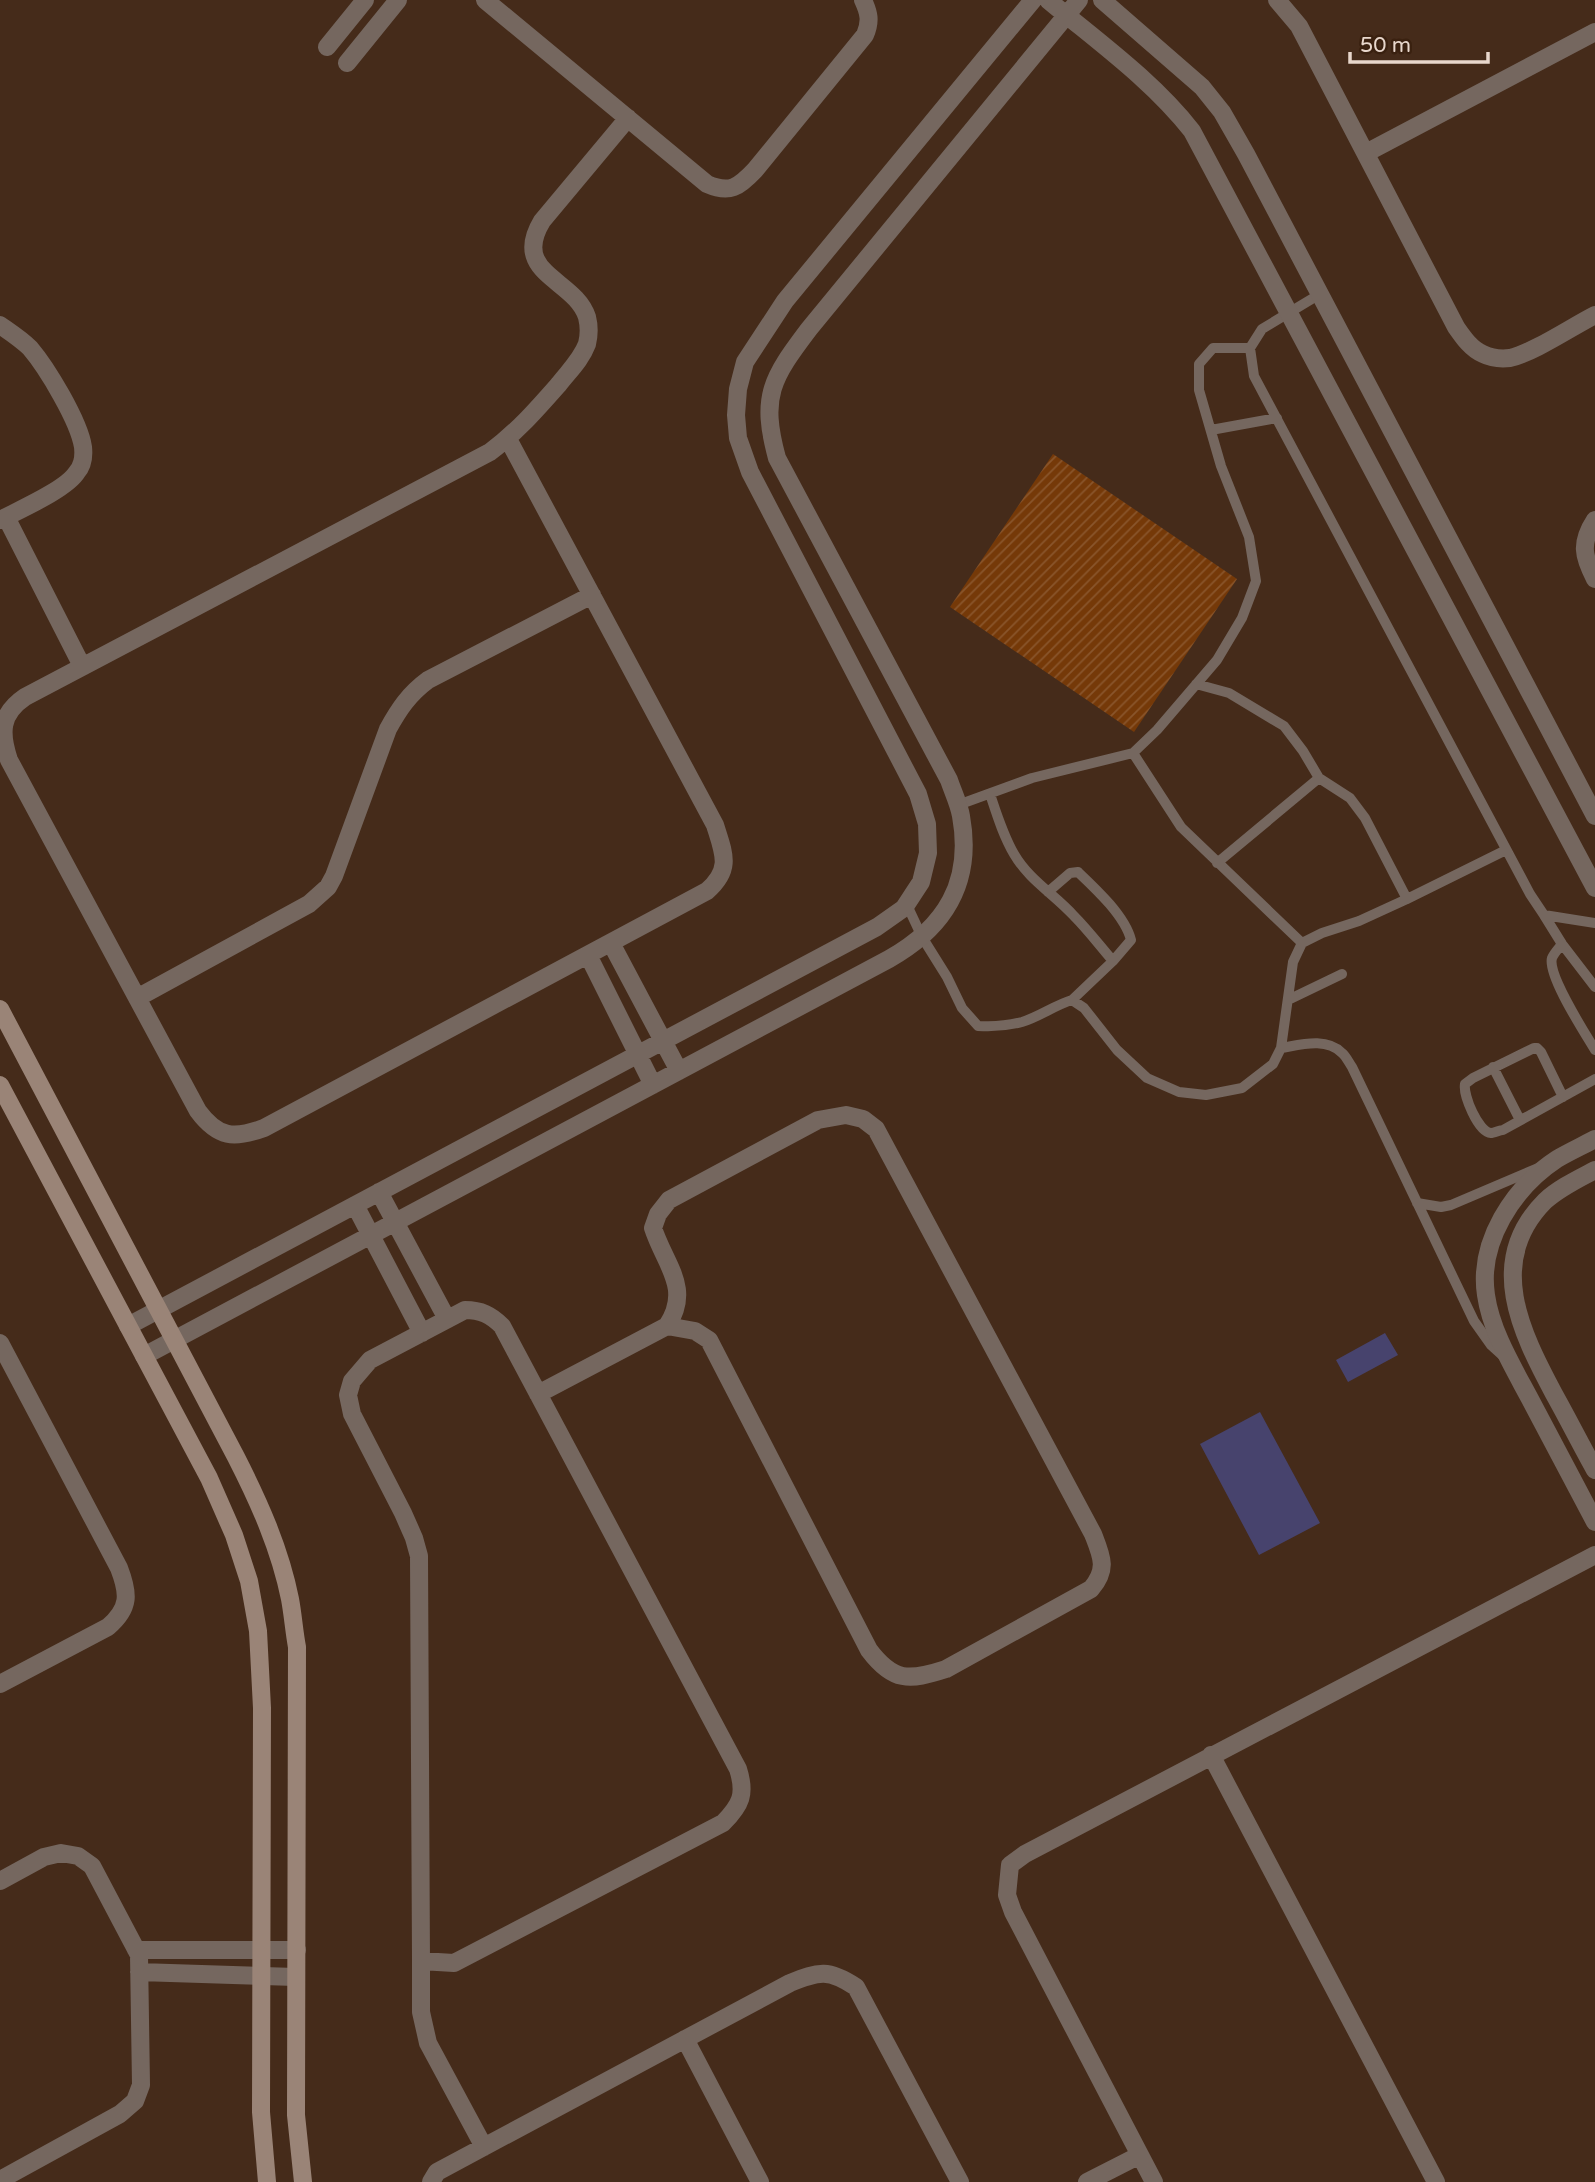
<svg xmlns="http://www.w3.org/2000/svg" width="1595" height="2182" font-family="'Varela Round',sans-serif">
  <defs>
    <pattern id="building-hatch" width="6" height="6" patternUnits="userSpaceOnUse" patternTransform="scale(1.75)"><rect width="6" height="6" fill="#753908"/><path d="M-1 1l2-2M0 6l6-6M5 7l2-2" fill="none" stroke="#89552b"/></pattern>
  </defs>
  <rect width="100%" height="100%" fill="#452b1a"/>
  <path fill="#47436d" d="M1385,1333L1398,1355L1348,1382L1336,1360Z
    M1260,1412L1320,1523L1259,1555L1200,1444Z"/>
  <path fill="url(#building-hatch)" d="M1053,454L1237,579L1134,732L950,607Z"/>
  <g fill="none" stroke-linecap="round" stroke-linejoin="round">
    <path stroke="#75675f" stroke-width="10" d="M1320,294L1262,329L1250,348L1254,376L1530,894L1544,915L1595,923
      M1211,430L1277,418
      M1196,684L1229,693L1284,726L1303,751L1319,778L1350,798L1365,818L1407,899
      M1133,753L1181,827L1302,943
      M990,794C997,815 1003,835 1014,854C1029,880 1054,894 1074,916C1088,930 1100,946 1113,961
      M958,805L1032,778L1133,753L1157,730L1217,660L1242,618L1256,581L1249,537L1221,466L1199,390V364L1213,348H1250
      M1217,863L1319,778
      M1048,892L1070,873L1078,872C1096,889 1125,916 1131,940L1113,961L1072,1000
      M907,905L922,937L947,977L962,1008L978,1026C993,1027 1007,1026 1022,1022C1039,1017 1055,1005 1072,1000L1084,1008L1117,1050L1147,1078L1179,1092L1206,1095L1242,1088L1273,1064L1281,1048L1293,962L1302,943L1322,933L1359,921L1407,899L1506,850
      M1544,915L1562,944L1595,987
      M1562,944C1559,948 1554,953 1552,958C1547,975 1585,1033 1595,1050
      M1288,1000L1342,974
      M1281,1048C1300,1045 1326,1037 1342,1053C1346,1056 1349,1063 1352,1067L1474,1321L1491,1345L1502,1355
      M1493,1067L1520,1120
      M1563,1097L1541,1052L1537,1048H1534L1473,1078L1465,1084C1463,1095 1478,1132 1491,1133C1494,1133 1500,1130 1503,1130L1595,1079
      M1417,1203L1441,1207L1451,1205L1538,1168"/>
    <path stroke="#75675f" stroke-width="18" d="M485,0L707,184C730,194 739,187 755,170L865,35C871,21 869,13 863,0
      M1048,0C1097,41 1152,80 1192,131L1595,888
      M1102,0L1202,87L1222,112L1246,154L1595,816
      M1277,0L1299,26L1456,327C1463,337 1471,349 1483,354C1491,358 1501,359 1510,358C1533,353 1573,326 1595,315
      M327,47L365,0
      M347,63L398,0
      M1366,153L1595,32
      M0,325C10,332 21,339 30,348C47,368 79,421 83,447C84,456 83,465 77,472C67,489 19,510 0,520
      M508,439L715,825C724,854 732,869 707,891L264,1128C234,1139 218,1138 198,1111L9,760C0,733 0,714 25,697L490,452C517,432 537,409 559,384C569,371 581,360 587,344C589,336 589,325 587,317C575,279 510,274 542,221L628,118
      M6,517L82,666
      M1595,520C1580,543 1583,556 1595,579
      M611,943L679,1071
      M588,955L653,1085
      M137,998L309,904L328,887L334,876L388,729C399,709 409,694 428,680L592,595
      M1595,1139C1582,1146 1569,1152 1557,1159C1513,1188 1478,1242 1486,1295C1491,1331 1513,1367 1530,1399C1552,1440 1573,1481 1595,1522
      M1595,1170C1578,1179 1559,1188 1545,1201C1485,1261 1521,1332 1554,1394C1568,1419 1581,1445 1595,1470
      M379,1192L447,1319
      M355,1205L422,1333
      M128,1326L877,927L904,908L921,882L928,853L927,824L918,794L750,472L738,438L736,415L738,389L745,362L785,301L1033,0
      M0,1343L119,1568C129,1594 130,1608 108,1627L0,1684
      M144,1356L889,959C946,927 973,882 961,816C959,804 953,792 949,780L777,458C760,396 772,378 809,329L1079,0
      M538,1394L667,1326C692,1288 665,1265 653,1228L658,1214L669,1200L818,1120L846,1115L863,1119L876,1129L1093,1534C1102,1557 1108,1569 1091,1589L946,1669C909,1681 893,1682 869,1650L709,1340L695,1331L667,1326
      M1211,1755L1436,2182
      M0,1881L44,1857L61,1853L78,1856L92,1866L139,1955L141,2085L135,2101L120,2114L0,2180
      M136,1950H297
      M421,1961L454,1963L723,1823C741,1805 746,1794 738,1769L502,1326C491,1315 481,1310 465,1310L370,1360L352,1381L348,1395L352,1414L403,1513L414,1538L419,1556L421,1961V2012L428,2043L484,2147
      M139,1972L296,1977
      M685,2039L760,2182
      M431,2182L437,2172L790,1983C819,1971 829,1969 856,1987L960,2182
      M1087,2182L1140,2155
      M1154,2182L1013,1912L1007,1895L1010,1865L1025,1854L1595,1555"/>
    <path stroke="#9a8477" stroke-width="18" d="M0,1009L236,1457C259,1502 280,1549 290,1599C293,1615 294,1631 297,1647L296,2115L303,2182
      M0,1085L209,1478L234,1535L249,1581L258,1631L262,1708L261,2112L267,2182"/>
  </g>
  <path d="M1350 52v10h138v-10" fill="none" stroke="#e8d7cc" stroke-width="3.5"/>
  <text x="1360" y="52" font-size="21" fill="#e8d7cc" stroke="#3a2110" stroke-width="5" paint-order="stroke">50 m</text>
</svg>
